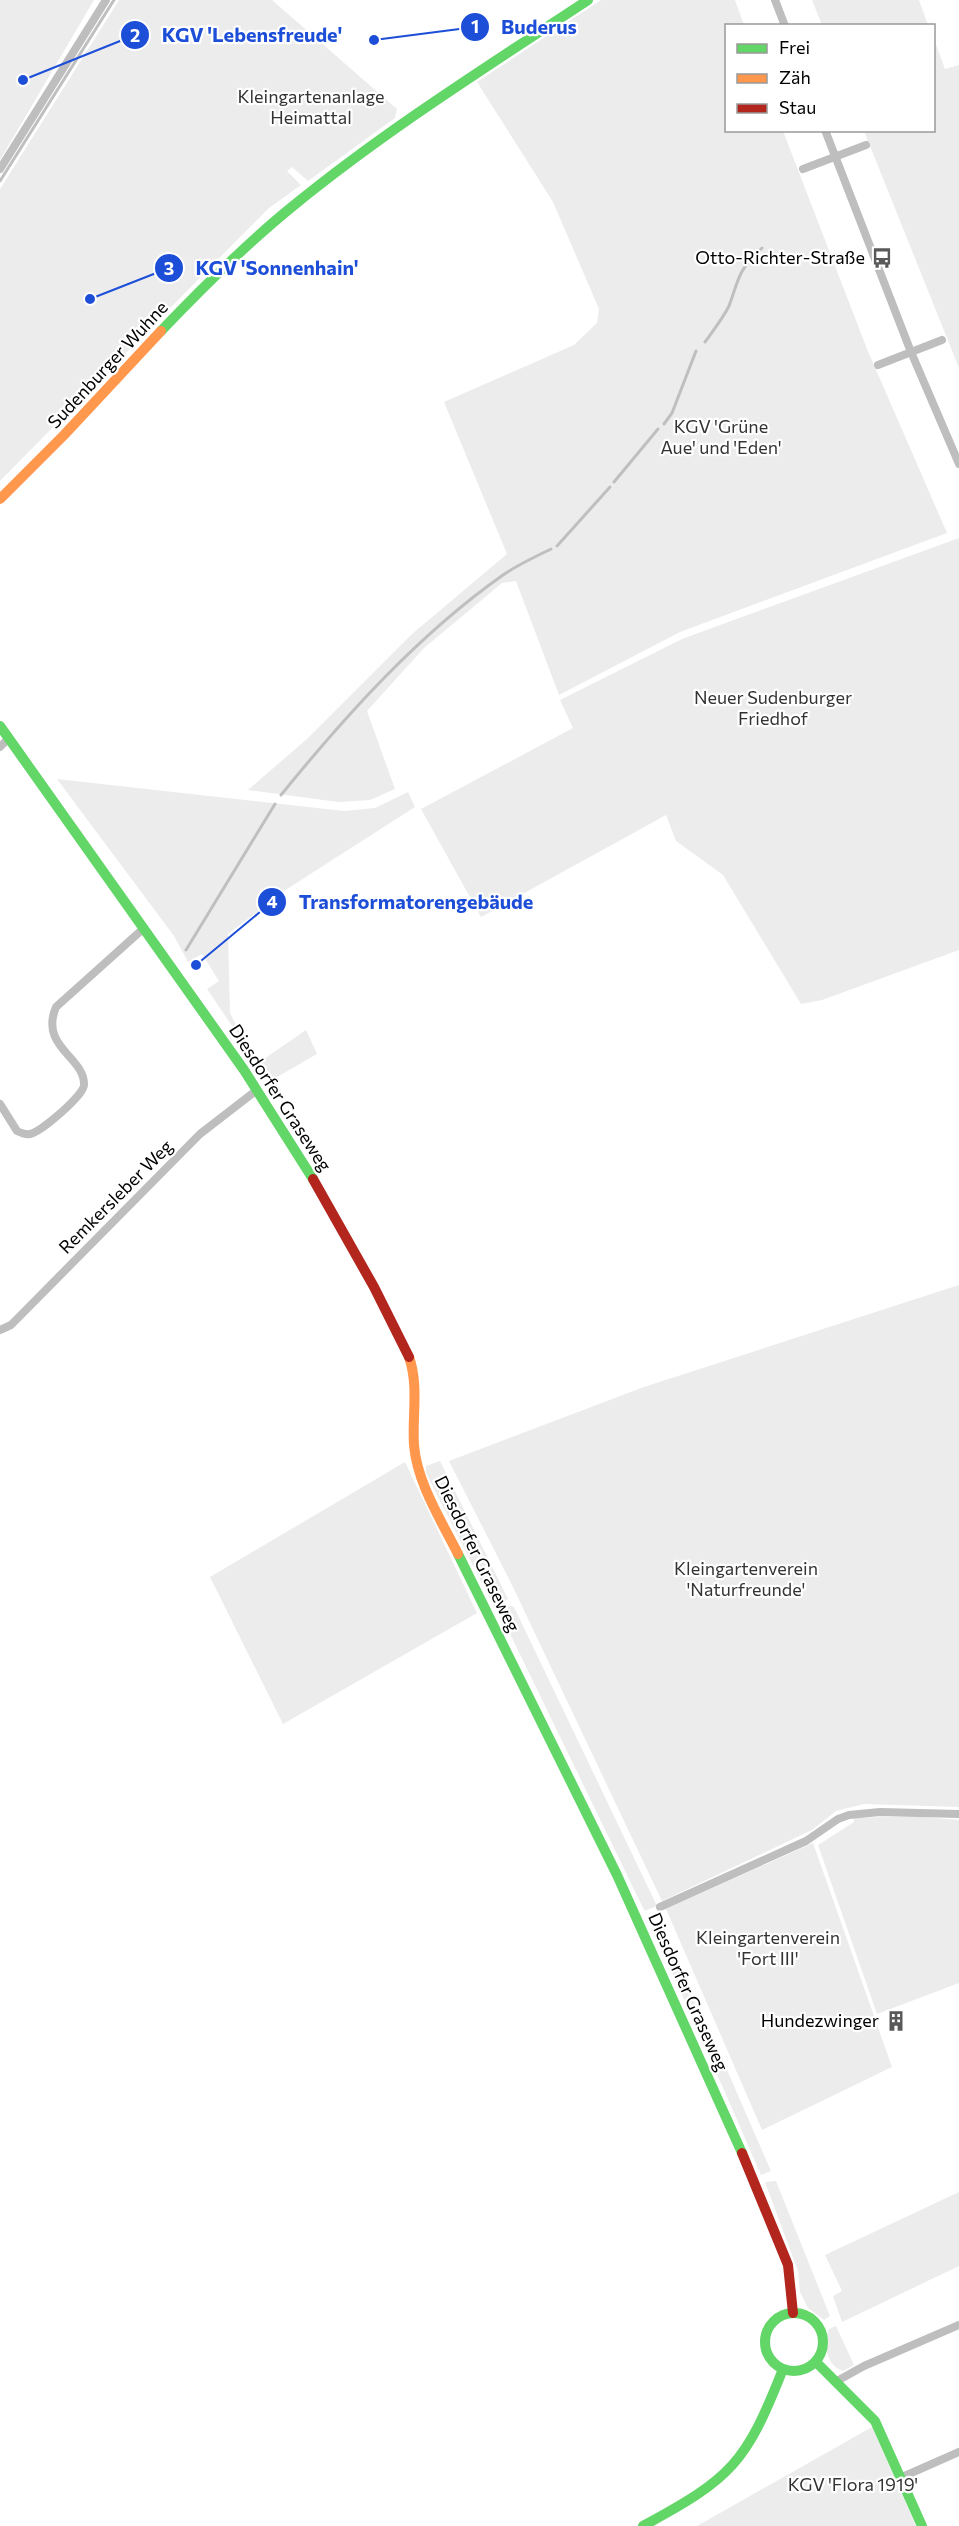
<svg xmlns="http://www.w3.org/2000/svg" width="959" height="2526" font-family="Commissioner,sans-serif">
  <rect width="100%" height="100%" fill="#fff"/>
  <path fill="#ececec" d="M0,0H94L0,160Z
    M119,0H272L397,109L395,118L308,181L292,167L287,171L301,185L269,208L243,234L0,481V189Z
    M601,0H735L744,25L726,26V130L783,131L867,349L947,533L680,632L559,695L516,581L502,583L424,648L367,711L395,789L370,800L338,802L248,790L308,738L412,634L507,554L444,402L574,345L597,323L599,309L553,202L477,82Z
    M812,0H919L928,25H822Z
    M934,39L945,69L959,65V368L864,131L934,130Z
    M959,538V950L822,1000L801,1004L723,875L676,841L666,815L481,917L421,809L573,728L560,700L682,639Z
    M57,779L344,811L375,808L408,792L415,807L287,889L228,934L230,1013L251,1054L207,989L219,981L202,954L188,962L174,936Z
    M306,1030L317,1054L270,1081L258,1063Z
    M959,1285V1807L864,1804L836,1811L812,1830L662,1901L512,1585L449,1461L644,1387Z
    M440,1461L508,1599L494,1607L426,1473V1466Z
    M405,1462L477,1613L283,1724L210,1577Z
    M511,1606L514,1607L657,1906L645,1911L643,1908L499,1611Z
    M914,1816L959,1820V1983L877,2014L818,1845L854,1822V1818Z
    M813,1843L892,2067L762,2130L666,1909Z
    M662,1927L696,2005V2010L690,2012L652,1929Z
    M704,2017L771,2171L761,2175L693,2019Z
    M776,2181L830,2316L824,2320L808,2308L800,2292L798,2271L765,2182Z
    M959,2192V2266L842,2322L833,2296L842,2291L825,2255Z
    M836,2326L854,2365L843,2371C827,2366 822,2344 829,2329Z
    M872,2427L916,2526H697Z"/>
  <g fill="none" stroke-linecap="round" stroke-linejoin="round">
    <path stroke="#bfbfbf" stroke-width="3" d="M0,181L114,0
      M705,342C713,331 723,318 729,306C740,276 737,272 762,248
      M664,424L672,413L696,351
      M614,482L658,429
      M557,546L610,487
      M281,795C346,715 418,635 503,575C517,565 535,557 551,549
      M186,950L275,804"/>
    <path stroke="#bebebe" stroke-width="8" d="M775,0L785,26
      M825,130L911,352L959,464
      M0,169L106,0
      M803,169L866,145
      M878,365L942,340
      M0,747L9,738
      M0,1104L17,1131C21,1133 25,1135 30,1134C41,1132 84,1095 84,1085C85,1057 39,1047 56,1007L144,928
      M0,1330L11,1325L200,1134L257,1090
      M660,1907L806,1841L838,1819L849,1815L880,1812L959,1814
      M837,2381L864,2366L959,2325
      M900,2478L959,2452"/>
    <path stroke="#63d668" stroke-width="10" d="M161,331C203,287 246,244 293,206C386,130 488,66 588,0
      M0,726L244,1070L313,1179
      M458,1554L617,1875L742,2153
      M765 2342a29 29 0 1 1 58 0a29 29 0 1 1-58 0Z
      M816,2362L875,2421L922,2526
      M643,2526C732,2478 746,2463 783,2369"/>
    <path stroke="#ff974d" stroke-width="10" d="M0,499L64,435L161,331
      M409,1357C419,1386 412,1416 414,1445C417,1483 441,1520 458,1554"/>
    <path stroke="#b3261e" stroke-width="10" d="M313,1179L374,1287L409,1357
      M742,2153L788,2265L793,2313"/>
  </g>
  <defs>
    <g id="bus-bare" transform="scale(1.62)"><path d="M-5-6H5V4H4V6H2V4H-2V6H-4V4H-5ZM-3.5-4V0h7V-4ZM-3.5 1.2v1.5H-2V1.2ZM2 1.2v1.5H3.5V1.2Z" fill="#595959" stroke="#fff" stroke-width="2.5" paint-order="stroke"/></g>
    <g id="building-bare" transform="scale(1.62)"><path d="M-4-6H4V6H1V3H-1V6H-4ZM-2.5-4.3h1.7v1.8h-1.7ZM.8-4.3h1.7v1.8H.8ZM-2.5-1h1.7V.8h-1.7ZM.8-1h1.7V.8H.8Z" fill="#595959" stroke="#fff" stroke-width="2.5" paint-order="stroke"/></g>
  </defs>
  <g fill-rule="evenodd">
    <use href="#bus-bare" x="882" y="258"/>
    <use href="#building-bare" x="896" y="2021"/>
  </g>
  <g text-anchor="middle" stroke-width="4.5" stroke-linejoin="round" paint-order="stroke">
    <g font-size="18" fill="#333" stroke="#fff">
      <text x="311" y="103">Kleingartenanlage<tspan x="311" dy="21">Heimattal</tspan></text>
      <text x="721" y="433">KGV 'Grüne<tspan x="721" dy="21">Aue' und 'Eden'</tspan></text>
      <text x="773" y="704">Neuer Sudenburger<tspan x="773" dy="21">Friedhof</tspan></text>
      <text x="746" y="1575">Kleingartenverein<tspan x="746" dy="21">'Naturfreunde'</tspan></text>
      <text x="768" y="1944">Kleingartenverein<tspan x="768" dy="21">'Fort III'</tspan></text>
      <text x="853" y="2491">KGV 'Flora 1919'</text>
    </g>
    <g font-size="18" fill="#000" stroke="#fff" text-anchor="end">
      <text x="865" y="264">Otto-Richter-Straße</text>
      <text x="879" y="2027">Hundezwinger</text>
    </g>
    <g font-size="18" fill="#000" stroke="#fff">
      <text transform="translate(108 365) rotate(-47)" y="6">Sudenburger Wuhne</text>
      <text transform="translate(280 1098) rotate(57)" y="6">Diesdorfer Graseweg</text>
      <text transform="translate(116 1197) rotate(-45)" y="6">Remkersleber Weg</text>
      <text transform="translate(477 1554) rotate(64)" y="6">Diesdorfer Graseweg</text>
      <text transform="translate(688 1992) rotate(66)" y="6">Diesdorfer Graseweg</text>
    </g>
  </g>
  <path fill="none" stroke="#1d4ed8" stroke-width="2" d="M374 40L475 27M23 80L135 35M90 299L169 268M196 965L272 902"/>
  <g fill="#1d4ed8" stroke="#fff" stroke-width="2">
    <circle cx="374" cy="40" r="6"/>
    <circle cx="23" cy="80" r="6"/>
    <circle cx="90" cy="299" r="6"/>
    <circle cx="196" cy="965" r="6"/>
    <circle cx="475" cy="27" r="15"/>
    <circle cx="135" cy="35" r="15"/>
    <circle cx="169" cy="268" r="15"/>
    <circle cx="272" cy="902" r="15"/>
  </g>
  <g font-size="18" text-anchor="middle" font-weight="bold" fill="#fff">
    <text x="475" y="33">1</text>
    <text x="135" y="42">2</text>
    <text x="169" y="275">3</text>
    <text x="272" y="908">4</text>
  </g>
  <g font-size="20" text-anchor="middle" font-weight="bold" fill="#1d4ed8" stroke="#fff" stroke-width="4.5" stroke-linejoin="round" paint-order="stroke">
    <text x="539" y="34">Buderus</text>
    <text x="252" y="42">KGV 'Lebensfreude'</text>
    <text x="277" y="275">KGV 'Sonnenhain'</text>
    <text x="416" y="909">Transformatorengebäude</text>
  </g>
  <rect x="725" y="24" width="210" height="108" fill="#ffffff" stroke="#999999" stroke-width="1.5"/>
  <rect x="737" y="44" width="30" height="9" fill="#63d668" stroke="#999999" stroke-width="1.5"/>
  <text x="779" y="54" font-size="18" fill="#000000">Frei</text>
  <rect x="737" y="74" width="30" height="9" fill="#ff974d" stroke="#999999" stroke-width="1.5"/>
  <text x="779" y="84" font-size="18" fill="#000000">Zäh</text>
  <rect x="737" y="104" width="30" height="9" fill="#b3261e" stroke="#999999" stroke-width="1.5"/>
  <text x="779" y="114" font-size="18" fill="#000000">Stau</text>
</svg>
